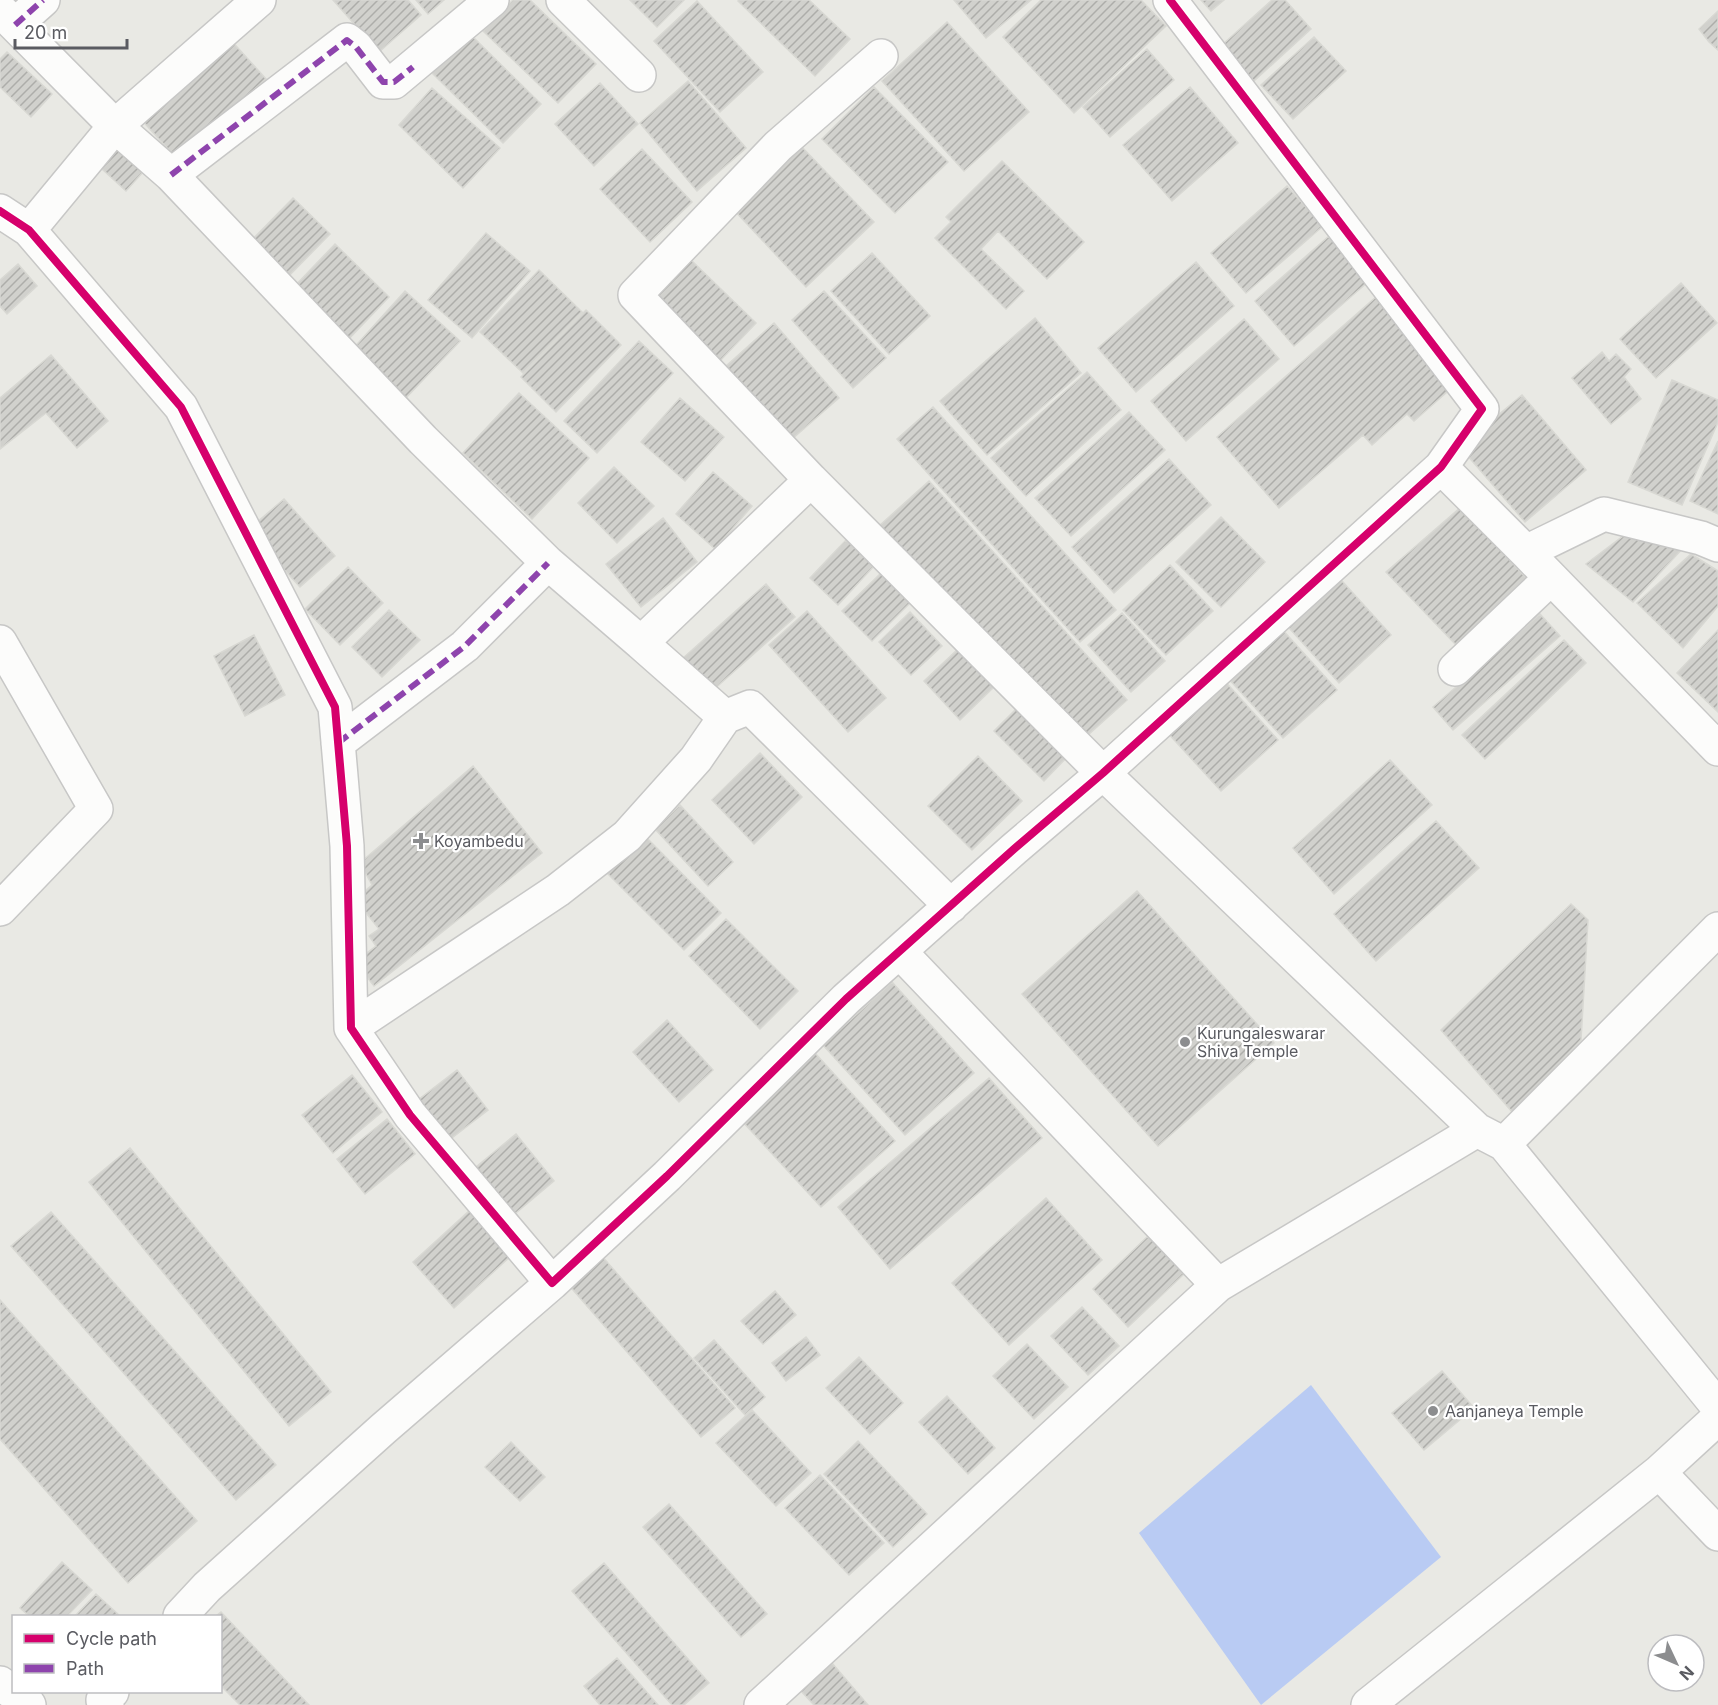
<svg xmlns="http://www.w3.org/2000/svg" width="1718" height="1705" font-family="Inter,sans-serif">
  <defs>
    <pattern id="building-hatch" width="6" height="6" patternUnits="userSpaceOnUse" patternTransform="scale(1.5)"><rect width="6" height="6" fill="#d1d1cd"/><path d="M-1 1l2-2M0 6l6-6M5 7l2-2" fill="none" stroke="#adadaa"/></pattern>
  </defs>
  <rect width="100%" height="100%" fill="#e9e9e4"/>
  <path fill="#b9cbf3" d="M1311,1385L1441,1557L1261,1705L1139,1533Z"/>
  <path fill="url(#building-hatch)" stroke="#d8d8d3" stroke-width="1.5" d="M333,0H408L421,15L379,52Z
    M416,0H444L428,14Z
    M513,0H530L596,64L558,103L483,31Z
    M630,0H684L657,27Z
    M739,0H809L850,39L815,76L738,1Z
    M954,0H1031L986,38Z
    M1041,0H1141L1166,26L1074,113L1003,37Z
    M1201,0H1224L1211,11Z
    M1272,0H1285L1311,29L1254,81L1222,45Z
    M697,1L763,72L720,112L654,41Z
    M1718,11V50L1709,42L1699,29Z
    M947,22L1029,112L964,171L882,81Z
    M469,33L541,104L503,143L431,72Z
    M228,37L266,79L177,159L139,117Z
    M1314,37L1346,71L1293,119L1261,85Z
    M1147,49L1174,80L1110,137L1083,107Z
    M7,52L52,94L31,117L0,87V59Z
    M688,81L746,148L697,191L640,123Z
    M600,83L638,124L594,166L555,124Z
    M874,87L948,162L895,213L822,139Z
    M1190,87L1238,143L1172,201L1123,145Z
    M432,88L500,148L463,188L399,125Z
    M108,140L143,172L126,191L91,159Z
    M799,144L874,222L806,287L732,208Z
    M642,149L692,202L650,242L600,189Z
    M1002,161L1084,242L1047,279L998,231L981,249L1024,291L1006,309L935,238L951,222L946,217Z
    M1287,186L1323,226L1246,293L1211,253Z
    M293,198L330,234L282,283L245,247Z
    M486,233L530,271L472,338L428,300Z
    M1329,236L1368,282L1294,346L1255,301Z
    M335,244L389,297L345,343L291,290Z
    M872,253L930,316L889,354L831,291Z
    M691,260L756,323L717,364L651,301Z
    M1196,262L1234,306L1136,392L1098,348Z
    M18,264L37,286L7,314L0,306V280Z
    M539,270L582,312L523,373L480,332Z
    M1681,283L1717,323L1656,378L1620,339Z
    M405,291L460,341L404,400L351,351Z
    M824,291L886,358L853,388L792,320Z
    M1377,296L1454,386L1414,421L1407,414L1372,445L1363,435L1279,508L1217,437Z
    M586,310L621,345L556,412L521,377Z
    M1035,318L1081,373L987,455L940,401Z
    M1244,319L1279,359L1186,441L1151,401Z
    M774,323L839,398L791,440L726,366Z
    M639,341L673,373L597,453L564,421Z
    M1602,352L1609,361L1616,354L1631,369L1624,377L1641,399L1611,424L1572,378Z
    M51,355L108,421L77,448L46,413L0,449V398Z
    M1087,372L1121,410L1026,496L991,458Z
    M1672,380L1718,400V422L1682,505L1628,482Z
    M519,393L589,458L532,519L463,453Z
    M1522,395L1586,470L1525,522L1460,447Z
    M680,398L724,437L685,481L641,442Z
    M933,407L1116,610L1080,642L897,439Z
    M1129,412L1165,450L1071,536L1035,498Z
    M1718,441V514L1690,501Z
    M1169,459L1211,505L1114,593L1072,547Z
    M614,467L654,506L617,543L578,503Z
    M713,472L752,506L715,549L676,514Z
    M929,481L1127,700L1078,744L879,526Z
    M284,499L335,556L300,587L248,530Z
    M1461,507L1528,580L1456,645L1386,572Z
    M1221,517L1265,562L1221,607L1176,562Z
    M663,518L697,562L641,607L606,564Z
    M1631,530L1683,548L1633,602L1586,564Z
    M846,540L874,566L838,605L810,578Z
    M1691,554L1718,571V606L1683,648L1637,603Z
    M1170,565L1213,611L1166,655L1123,610Z
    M348,567L383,603L340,645L305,609Z
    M1333,571L1391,635L1339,683L1280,618Z
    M882,572L911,602L872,641L842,611Z
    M766,584L795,617L711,692L682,659Z
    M389,610L420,640L382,677L352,647Z
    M807,611L886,698L848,732L769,645Z
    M910,612L942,646L911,675L879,642Z
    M1122,613L1165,661L1131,692L1088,645Z
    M1540,614L1560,636L1453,730L1433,707Z
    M1280,627L1337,690L1283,738L1226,676Z
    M1718,630V712L1677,673Z
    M254,635L285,695L245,716L214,656Z
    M1564,640L1586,663L1485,759L1462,735Z
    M959,648L995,686L960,720L924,681Z
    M1222,678L1278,740L1221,791L1165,730Z
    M1021,704L1071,753L1044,781L994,731Z
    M760,753L802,797L754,844L712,800Z
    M978,756L1022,801L972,850L928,806Z
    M1390,760L1432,805L1334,894L1293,848Z
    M473,766L542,853L374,986L355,962L376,946L369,936L379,929L355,899L372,885L360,863Z
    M680,805L733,862L708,886L655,829Z
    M1436,821L1479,868L1376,961L1334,914Z
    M644,835L721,913L684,950L607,873Z
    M1137,891L1274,1043L1158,1146L1022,994Z
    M1571,904L1588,920L1581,1040L1514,1114L1441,1030Z
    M726,919L798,991L760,1029L689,956Z
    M892,982L974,1073L905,1135L823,1045Z
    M667,1020L713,1070L679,1102L633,1052Z
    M815,1053L895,1141L821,1207L741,1120Z
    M457,1070L488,1110L448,1141L418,1100Z
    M352,1075L382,1112L333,1153L302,1115Z
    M989,1078L1042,1138L890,1269L838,1207Z
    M387,1119L415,1154L365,1194L337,1159Z
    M516,1134L554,1181L510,1218L471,1171Z
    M130,1148L331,1392L289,1426L89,1182Z
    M1046,1198L1102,1260L1009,1345L952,1283Z
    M470,1210L512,1255L454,1308L413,1262Z
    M51,1212L276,1465L236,1500L11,1246Z
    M1148,1236L1184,1274L1128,1327L1093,1289Z
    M600,1254L735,1408L701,1437L567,1283Z
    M775,1291L796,1315L763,1344L741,1321Z
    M0,1300L197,1521L128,1583L0,1439Z
    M1082,1307L1119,1346L1088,1375L1051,1336Z
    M806,1337L820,1355L786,1381L772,1363Z
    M714,1340L765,1397L745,1415L694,1358Z
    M1027,1344L1068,1387L1034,1419L993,1376Z
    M859,1357L903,1403L870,1434L826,1388Z
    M1442,1371L1474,1408L1424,1450L1392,1413Z
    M947,1396L995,1448L968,1474L919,1422Z
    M752,1410L811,1473L776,1506L716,1443Z
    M858,1441L927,1514L893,1547L824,1474Z
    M511,1442L545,1477L520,1501L485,1467Z
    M820,1475L884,1543L849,1575L785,1508Z
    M669,1504L767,1614L741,1637L643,1527Z
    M62,1562L92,1590L67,1616H29L20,1608Z
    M604,1563L709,1683L684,1705H672L572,1591Z
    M96,1594L120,1616H75Z
    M221,1612L309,1705H240L220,1685V1616H216Z
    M617,1658L658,1705H600L584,1686Z
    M832,1663L868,1705H814L801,1691Z"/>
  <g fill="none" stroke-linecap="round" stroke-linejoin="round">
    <g stroke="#c7c7c6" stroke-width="36">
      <path id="minor" d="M563,0L639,75
        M0,10L115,126L171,175L423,440L548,563L641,643
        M15,25L43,0
        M171,175L347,40L356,47L383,82H394L492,0
        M0,211L29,230L181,407L335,707L347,846L351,1028L410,1115L552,1283L667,1176L846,999L1014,849L1103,773L1441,467L1482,409L1170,0
        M29,230L115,126L259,0
        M1441,467L1526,552L1604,514L1701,538L1718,545
        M811,480L635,295L778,146L881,56
        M1526,552L1718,749
        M0,642L96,809L0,909
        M1455,669L1551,578
        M725,717L641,643L811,480L1103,773L1477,1130L1504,1144L1718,1407
        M338,743L465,646L548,563
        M900,952L1218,1285
        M351,1028L558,890L627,836L696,759L725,717L750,707L951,906
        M1504,1144L1718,929
        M1659,1472L1718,1534
        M180,1616L207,1587L383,1429L552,1283
        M0,1683L29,1705
        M107,1705L103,1700L112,1692
        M761,1705L1218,1285L1477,1130
        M1368,1705L1659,1472L1718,1418"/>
    </g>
    <use href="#minor" stroke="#fcfcfb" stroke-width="33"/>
    <path stroke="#8e44ad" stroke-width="6" stroke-dasharray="12 6" stroke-linecap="butt" d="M15,25L43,0
      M171,175L347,40L356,47L383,82H394L413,67
      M338,743L465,646L548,563"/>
    <g stroke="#fff" stroke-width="11">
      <path id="cycleway" d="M0,211L29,230L181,407L335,707L347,846L351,1028L410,1115L552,1283L667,1176L846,999L1014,849L1103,773L1441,467L1482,409L1170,0"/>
    </g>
    <use href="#cycleway" stroke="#d6006c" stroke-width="8"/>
  </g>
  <g fill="#8c8d8f" stroke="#fff" stroke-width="2">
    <path d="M418 832h6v6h6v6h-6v6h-6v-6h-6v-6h6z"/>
    <circle cx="1185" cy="1042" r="6"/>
    <circle cx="1433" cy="1411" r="6"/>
  </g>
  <g text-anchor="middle" stroke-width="4.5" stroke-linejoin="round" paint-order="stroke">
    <g font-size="16" fill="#5a5b61" stroke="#fff" text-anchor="start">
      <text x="434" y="847">Koyambedu</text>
      <text x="1197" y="1039">Kurungaleswarar<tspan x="1197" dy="18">Shiva Temple</tspan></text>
      <text x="1445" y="1417">Aanjaneya Temple</text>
    </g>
  </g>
  <rect x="12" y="1615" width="210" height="78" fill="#ffffff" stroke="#bdbdc0" stroke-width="1.5"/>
  <rect x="24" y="1634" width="30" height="9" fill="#d6006c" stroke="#bdbdc0" stroke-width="1.5"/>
  <text x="66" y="1645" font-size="18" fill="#5a5b61">Cycle path</text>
  <rect x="24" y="1664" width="30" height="9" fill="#8e44ad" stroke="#bdbdc0" stroke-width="1.5"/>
  <text x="66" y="1675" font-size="18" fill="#5a5b61">Path</text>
  <g transform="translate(1676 1663) rotate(134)"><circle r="28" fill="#ffffff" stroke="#bdbdc0" stroke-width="1.5"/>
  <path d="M0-4.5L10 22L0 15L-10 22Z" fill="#8c8d8f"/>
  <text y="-9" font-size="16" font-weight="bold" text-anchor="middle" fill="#5a5b61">N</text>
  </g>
  <path d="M15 39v9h112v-9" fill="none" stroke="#5a5b61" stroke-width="3"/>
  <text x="24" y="39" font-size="18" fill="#5a5b61" stroke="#ffffff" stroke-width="4.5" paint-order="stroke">20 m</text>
</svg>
